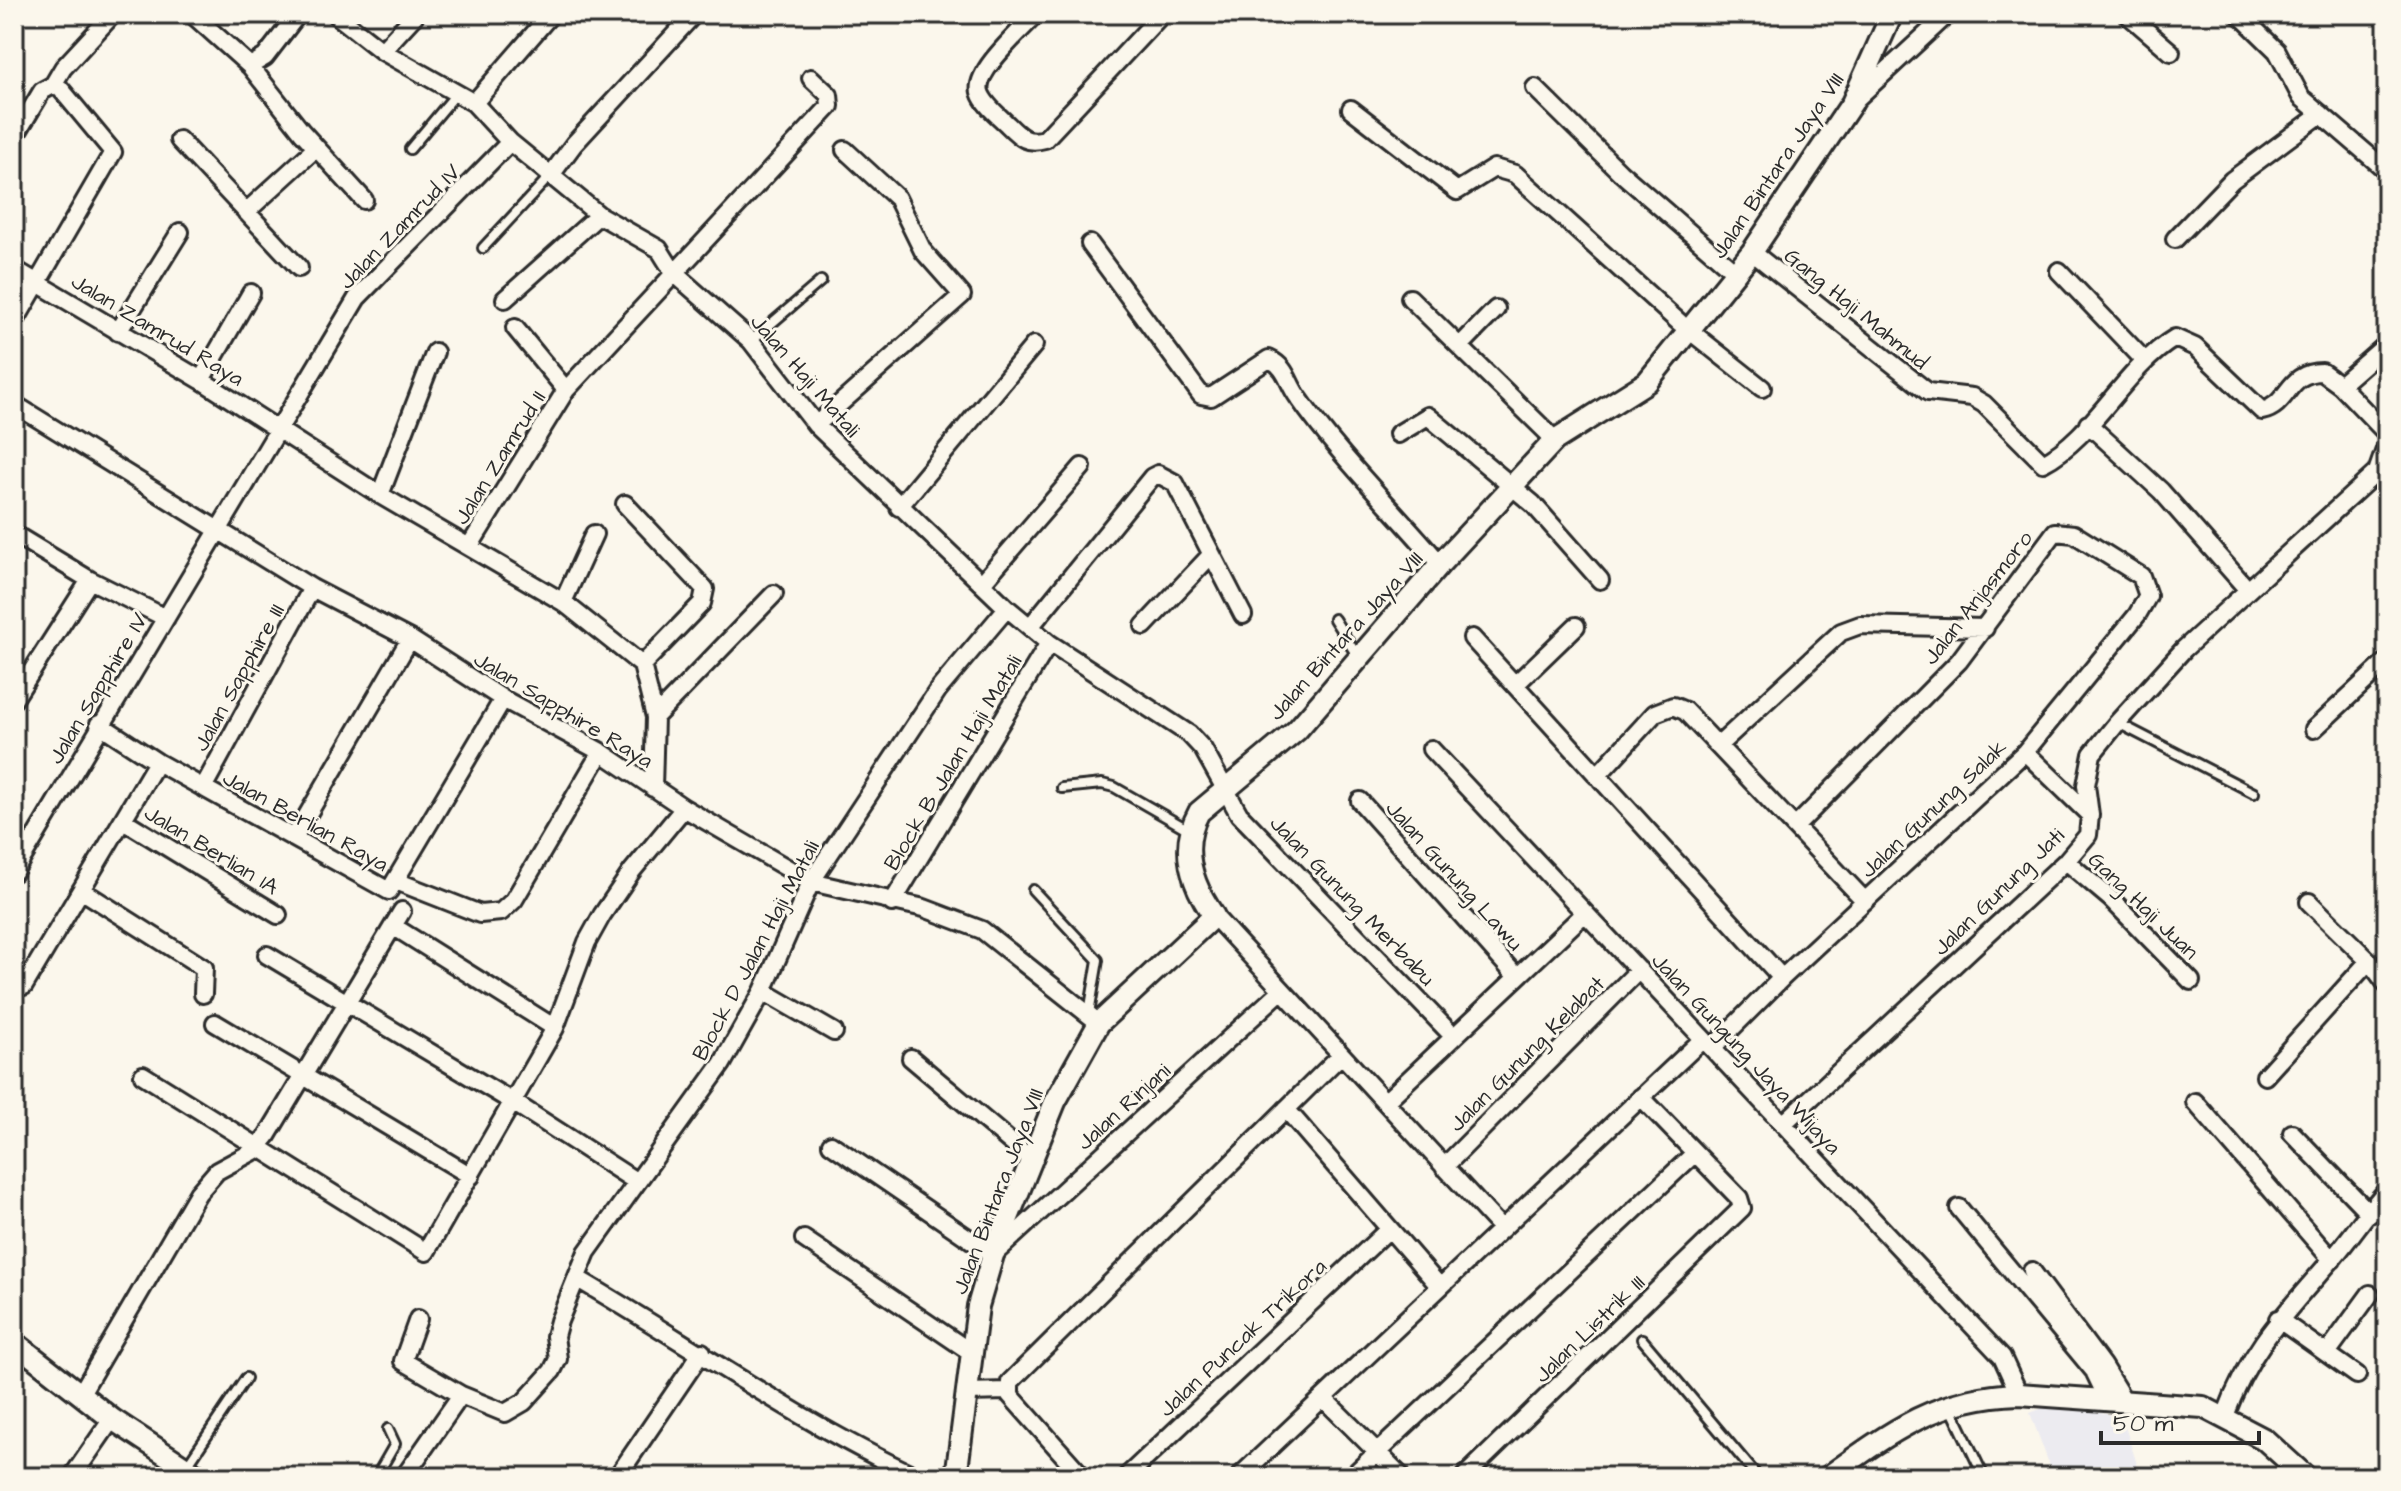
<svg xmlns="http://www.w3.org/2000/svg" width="2401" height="1491" font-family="'Architects Daughter',sans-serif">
  <rect width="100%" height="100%" fill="#fbf7ec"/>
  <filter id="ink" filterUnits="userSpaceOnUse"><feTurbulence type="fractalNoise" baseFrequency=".0125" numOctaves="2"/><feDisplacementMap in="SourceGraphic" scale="16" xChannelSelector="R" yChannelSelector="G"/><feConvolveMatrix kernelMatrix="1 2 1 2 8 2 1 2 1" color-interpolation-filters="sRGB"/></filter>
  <g filter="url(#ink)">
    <path fill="#ecebf0" d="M2053,1404L2122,1417L2141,1477H2054L2030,1413Z"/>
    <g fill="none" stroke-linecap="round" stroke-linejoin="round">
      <g stroke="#2b2b2b" stroke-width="14">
        <path id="service" d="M410,149L456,94
          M483,248L550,176
          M751,341L821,281
          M1334,619L1358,657
          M2118,723L2254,793
          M1062,788L1102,784L1114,787L1189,830
          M1033,890L1098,960L1089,1013
          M1642,1339L1758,1477
          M1951,1408L1984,1477
          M186,1467L246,1378
          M376,1477L395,1444L388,1429"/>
      </g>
      <g stroke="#2b2b2b" stroke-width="22">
        <path id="minor" d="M192,14L250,66L265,57L298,14
          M335,14L382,51L474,103L510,142L599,215L659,249L674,273L751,341L816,425L1007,608L1049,643L1189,734L1203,749L1239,814L1454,1037
          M1036,14C1022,30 974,71 980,92C984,105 999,116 1008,125C1021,138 1027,144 1045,139L1162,14
          M2127,14L2171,52
          M2239,14L2277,51L2301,97L2387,171
          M382,51L416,14
          M250,66L302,132L364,200
          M53,85L63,68L113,14
          M1535,88L1620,172L1735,272
          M474,103L551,14
          M1852,103L1948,14
          M1351,109L1457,191L1494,168L1515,174L1680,323L1762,388
          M14,138L42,91L53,85L59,87L113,152L14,323
          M179,140L299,268
          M551,175L574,144L694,14
          M246,212L316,148
          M2175,239L2232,180L2321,114
          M1090,244L1201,395L1211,397L1269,359C1287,367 1287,382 1298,397C1339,456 1393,509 1440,564
          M1752,252L1928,392L1972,397L1984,404L2043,463C2095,436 2123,369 2175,338L2195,347L2262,411C2290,405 2286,372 2322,372L2340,385L2387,434
          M14,269L201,380L380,495L563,602L642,665L655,717L653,788
          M2059,271L2145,361
          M1410,298L1555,440
          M505,299L599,215
          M515,328L566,390L830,106L829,95L811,78
          M118,332L180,232
          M1460,346L1496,309
          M201,380L251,293
          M2340,385L2387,344
          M14,404L312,588L410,639L503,699L601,752L684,808L811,882L924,908L982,930L1099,1023
          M2088,424L2161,491L2248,590
          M816,425L962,295L923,251L897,198L845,150
          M1398,434L1428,416L1533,504L1600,580
          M380,495L435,352
          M625,504L705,589L702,603L642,665
          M899,507L1034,345
          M14,534L90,580L166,618
          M469,547L566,390
          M982,583L1082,467
          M563,602L594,534
          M1144,626L1211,555
          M1030,627L1152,477L1158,474L1175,483L1243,615
          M1472,638L1782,978
          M1517,683L1576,626
          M14,699L90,580
          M655,717L774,594
          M99,724L157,762L389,891L503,699
          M2314,729L2387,661
          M1720,744L1841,632L1860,625L1985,628
          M1431,749L2002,1357L2019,1394
          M2025,752L2090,815
          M1597,776L1655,713L1673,706L1685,711L1865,901
          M203,788L312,588
          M1360,801L1517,977
          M123,820L278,915
          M294,838L410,639
          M2066,861L2111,899L2191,981
          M14,872L357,298L510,142
          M396,881L480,914L501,912L514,900L601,752
          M81,890L204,968L203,994
          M2309,902L2369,961L2387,985
          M892,903L1049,643
          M1214,916L1502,1229
          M393,926L555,1028
          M267,955L513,1102L637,1182
          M14,978L24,986L157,762
          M763,991L834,1032
          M215,1023L471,1176
          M1712,1048L1782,978L2025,752L2137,615L2148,596L2141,576L2074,534L2055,532L1959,661L1796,826
          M911,1058L1032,1160
          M143,1075L426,1252L555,1028L587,942L602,915L632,871L684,808
          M2265,1076L2369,961
          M1385,1102L1585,913
          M2195,1102L2332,1260
          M1286,1109L1440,1287
          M1783,1124L2066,861L2088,835L2090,815L2086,785L2092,754L2117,723L2184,649L2377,472L2387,444
          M2292,1133L2370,1214
          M831,1144L993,1255L1282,990
          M1444,1167L1639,970
          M1959,1208L2094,1371L2108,1400
          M804,1239L969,1351
          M2032,1271L2102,1365L2124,1401
          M578,1279C691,1345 799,1422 918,1477
          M418,1319L403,1361L461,1395
          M2278,1319L2357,1375
          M2327,1353L2370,1294
          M967,1392L1008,1391
          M80,1395L198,1193L217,1171L254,1151L267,1136L402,911
          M1323,1398L1402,1477
          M2225,1416C2251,1346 2286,1313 2333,1258C2352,1236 2368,1211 2387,1190
          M72,1477L112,1419
          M404,1477L461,1395L505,1413L524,1402L552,1371L558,1359L555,1336L559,1321L587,1252L722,1064L763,991L811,882L938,690L1007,608
          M617,1477L702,1352
          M1083,1477L1010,1395V1382L1341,1055
          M1126,1477L1389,1229
          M1239,1477L1703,1039
          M1351,1477L1694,1154
          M1464,1477L1742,1208L1739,1198L1641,1097"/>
      </g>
      <g stroke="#2b2b2b" stroke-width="26">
        <path id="tertiary" d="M14,1342L112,1419L200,1477
          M956,1477L978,1306L993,1255L1055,1102L1099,1023L1214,916C1192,885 1179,848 1199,812L1297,730L1440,564L1555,440L1647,382L1752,252L1852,103L1892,14
          M1828,1477C1890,1432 1939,1396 2019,1394L2203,1407L2264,1439L2306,1477"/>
      </g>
      <use href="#service" stroke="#fbf7ec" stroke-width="8"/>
      <use href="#minor" stroke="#fbf7ec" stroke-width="16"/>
      <use href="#tertiary" stroke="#fbf7ec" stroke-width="20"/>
    </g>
  </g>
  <g text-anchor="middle" stroke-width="6" stroke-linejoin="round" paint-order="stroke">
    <g font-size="22" fill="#2b2b2b" stroke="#fbf7ec">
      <text transform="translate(1777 165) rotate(-56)" y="8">Jalan Bintara Jaya VIII</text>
      <text transform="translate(399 226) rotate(-46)" y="8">Jalan Zamrud IV</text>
      <text transform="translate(1857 308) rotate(39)" y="8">Gang Haji Mahmud</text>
      <text transform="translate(158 329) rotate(31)" y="8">Jalan Zamrud Raya</text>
      <text transform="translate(806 375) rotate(49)" y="8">Jalan Haji Matali</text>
      <text transform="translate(499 457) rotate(-58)" y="8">Jalan Zamrud II</text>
      <text transform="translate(1977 597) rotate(-52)" y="8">Jalan Anjasmoro</text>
      <text transform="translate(1345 635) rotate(-48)" y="8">Jalan Bintara Jaya VIII</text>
      <text transform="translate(238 677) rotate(-61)" y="8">Jalan Sapphire III</text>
      <text transform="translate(97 688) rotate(-59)" y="8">Jalan Sapphire IV</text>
      <text transform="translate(564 709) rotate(31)" y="8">Jalan Sapphire Raya</text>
      <text transform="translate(952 762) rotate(-59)" y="8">Block B Jalan Haji Matali</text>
      <text transform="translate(1933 808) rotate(-43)" y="8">Jalan Gunung Salak</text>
      <text transform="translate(306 820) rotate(29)" y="8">Jalan Berlian Raya</text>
      <text transform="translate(212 849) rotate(31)" y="8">Jalan Berlian 1A</text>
      <text transform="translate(1455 875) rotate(48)" y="8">Jalan Gunung Lawu</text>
      <text transform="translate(1998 891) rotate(-44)" y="8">Jalan Gunung Jati</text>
      <text transform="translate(1353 900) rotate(46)" y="8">Jalan Gunung Merbabu</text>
      <text transform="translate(2144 905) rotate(44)" y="8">Gang Haji Juan</text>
      <text transform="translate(755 950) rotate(-62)" y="8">Block D Jalan Haji Matali</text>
      <text transform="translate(1526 1053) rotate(-45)" y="8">Jalan Gunung Kelabat</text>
      <text transform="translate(1747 1053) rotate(47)" y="8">Jalan Gungung Jaya Wijaya</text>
      <text transform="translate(1123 1106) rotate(-42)" y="8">Jalan Rinjani</text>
      <text transform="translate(997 1191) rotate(-69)" y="8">Jalan Bintara Jaya VIII</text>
      <text transform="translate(1589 1328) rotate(-44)" y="8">Jalan Listrik III</text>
      <text transform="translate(1242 1337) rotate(-43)" y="8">Jalan Puncak Trikora</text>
    </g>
  </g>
  <rect width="2401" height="1491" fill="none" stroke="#fbf7ec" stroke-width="48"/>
  <rect x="24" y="24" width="2353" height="1443" fill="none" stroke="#2b2b2b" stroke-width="3" filter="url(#ink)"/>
  <path d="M2101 1431v12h158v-12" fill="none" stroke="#2b2b2b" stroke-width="4"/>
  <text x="2113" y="1431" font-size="24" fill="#2b2b2b" stroke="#fbf7ec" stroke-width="6" paint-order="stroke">50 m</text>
</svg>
